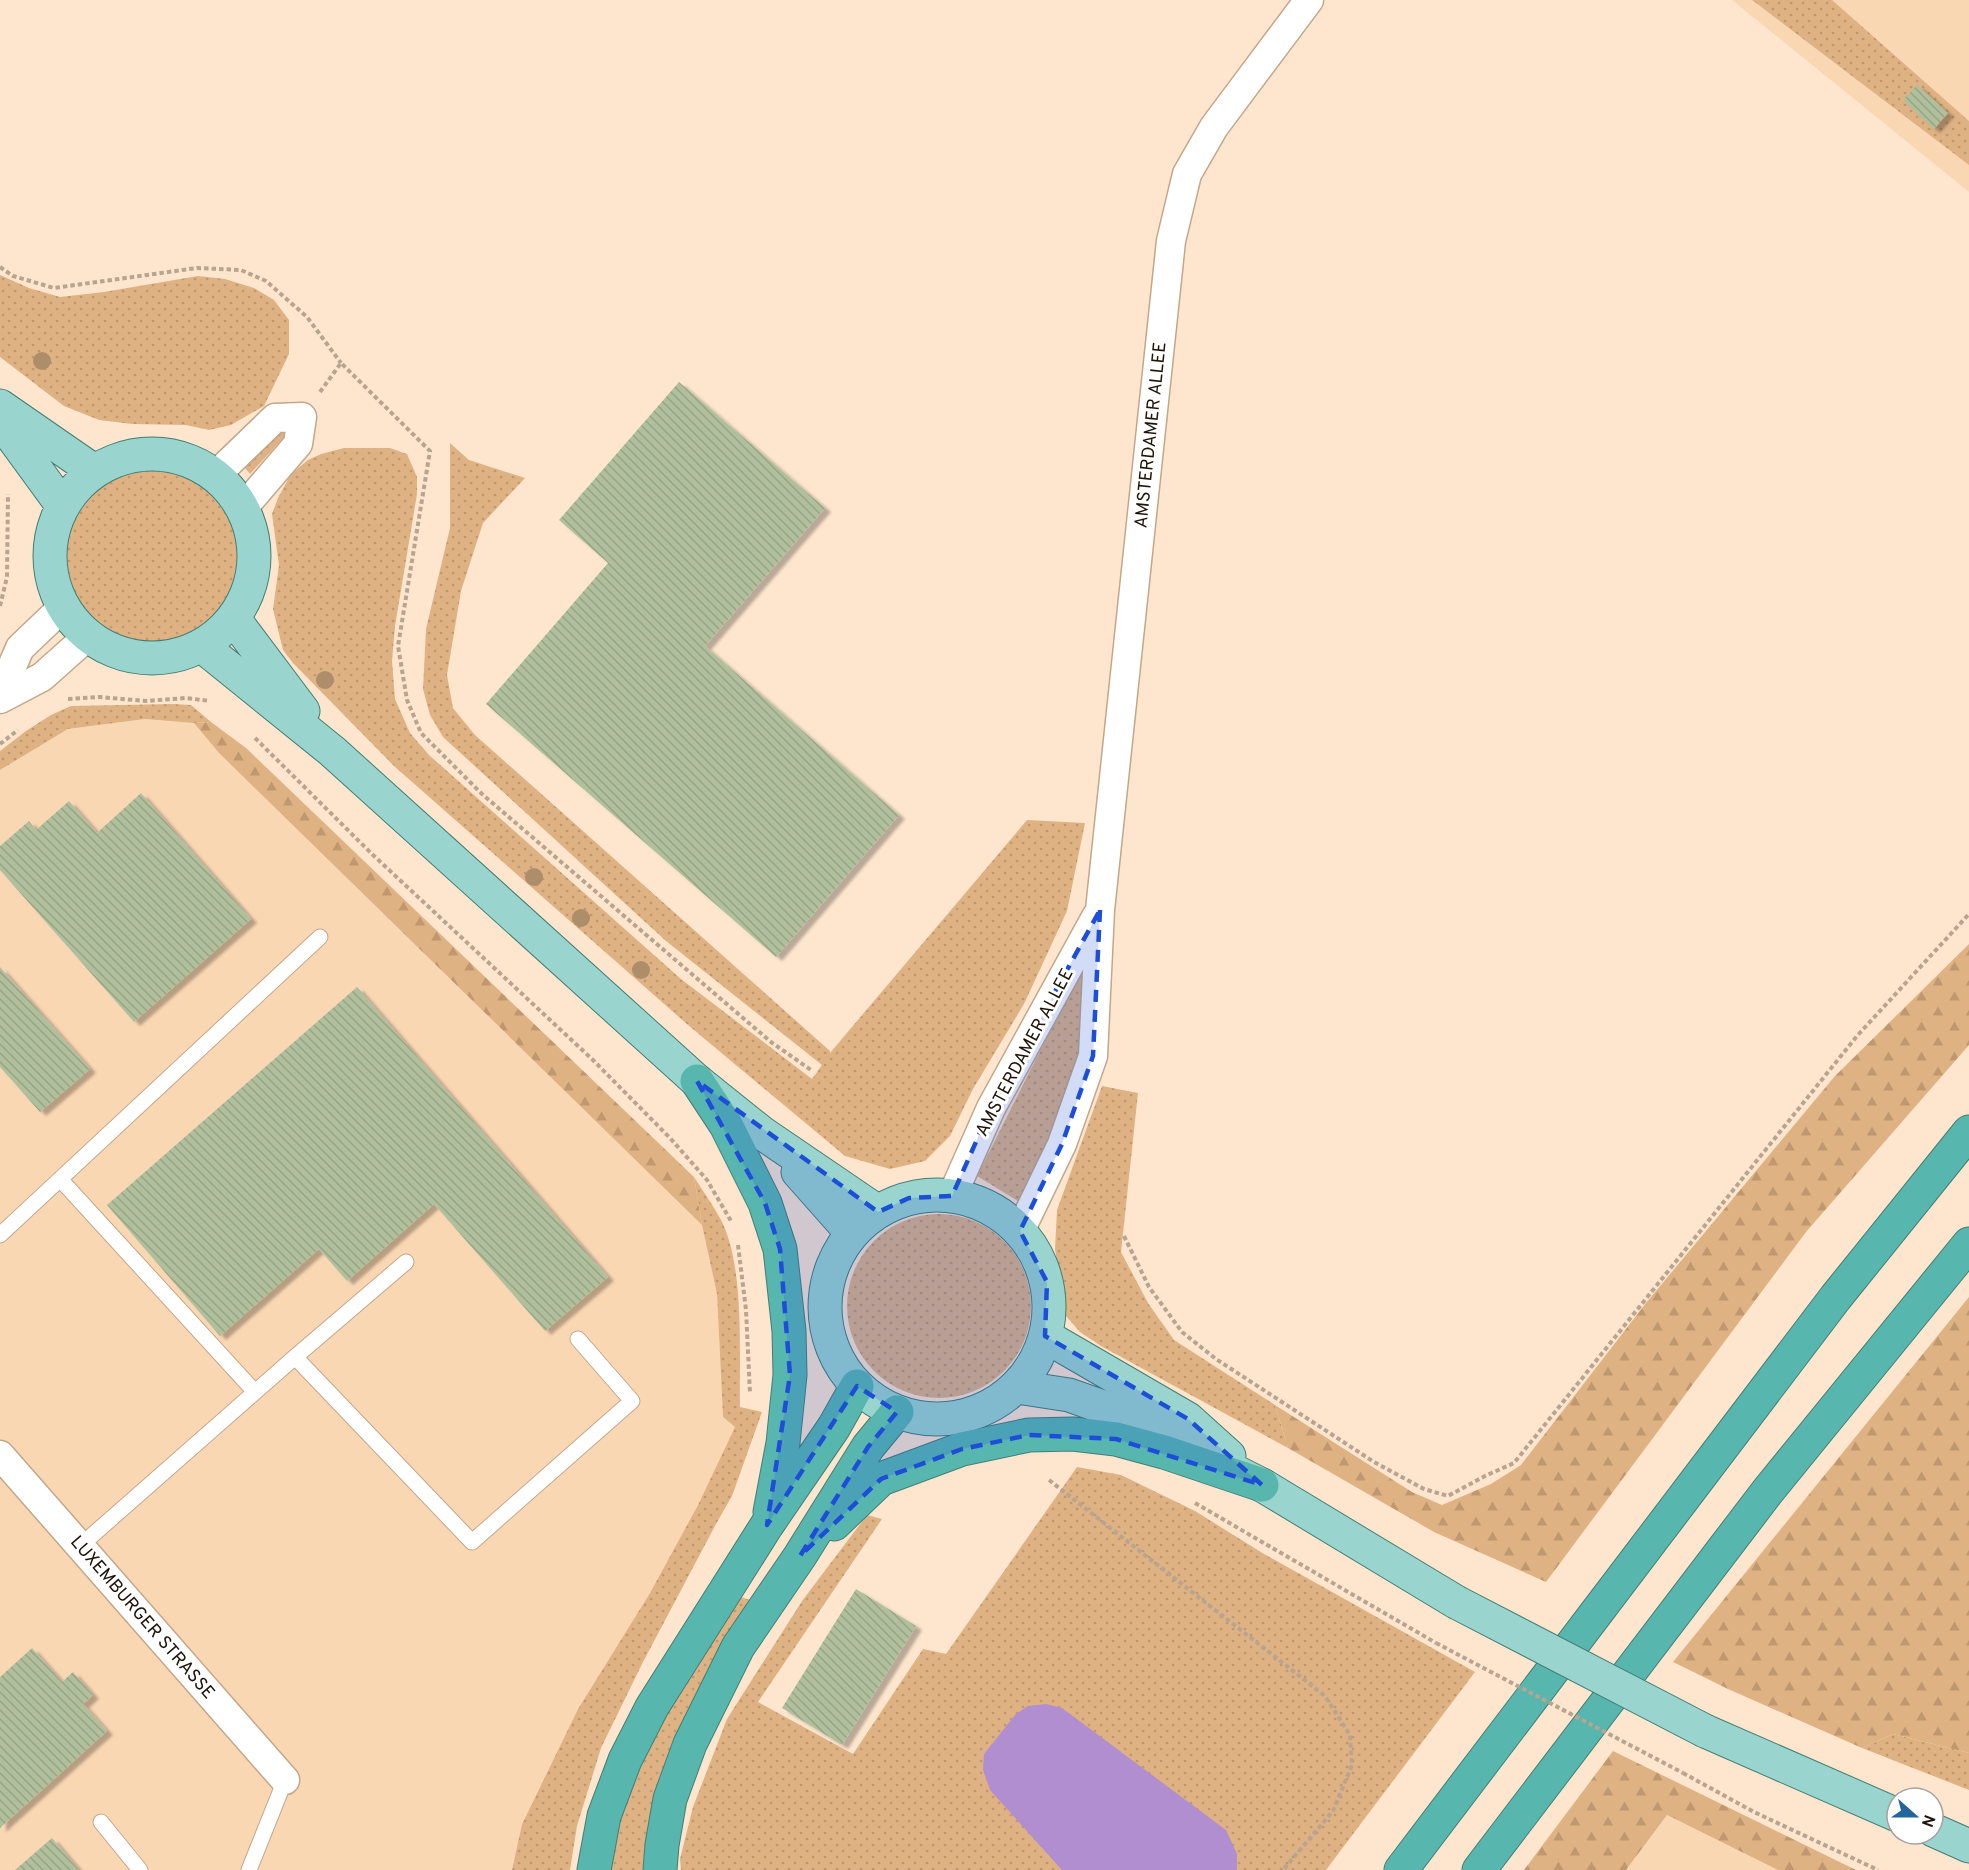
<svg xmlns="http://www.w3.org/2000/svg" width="1969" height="1870" font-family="Overpass,sans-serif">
  <defs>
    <pattern id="grass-dots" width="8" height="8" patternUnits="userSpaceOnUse" patternTransform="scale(1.5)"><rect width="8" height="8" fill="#dfb283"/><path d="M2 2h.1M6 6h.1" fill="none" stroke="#bf9870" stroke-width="1.8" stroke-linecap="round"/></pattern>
    <pattern id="forest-firs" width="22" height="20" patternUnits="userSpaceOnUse" patternTransform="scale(1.5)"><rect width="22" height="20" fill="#dfb283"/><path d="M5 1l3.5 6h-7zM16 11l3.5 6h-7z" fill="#bf9870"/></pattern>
    <pattern id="building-back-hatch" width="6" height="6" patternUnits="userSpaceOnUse" patternTransform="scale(1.5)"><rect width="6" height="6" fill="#b0c09d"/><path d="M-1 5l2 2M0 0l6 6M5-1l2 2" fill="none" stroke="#97a486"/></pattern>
    <filter id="shadow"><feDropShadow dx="6" dy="4" stdDeviation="1.5" flood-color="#0004"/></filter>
  </defs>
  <rect width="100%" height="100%" fill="#fee6ce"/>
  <path fill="#fad7b3" d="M1732,0H1969V192Z
    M145,719L194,723L219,753L702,1225L717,1294L723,1417L735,1427L698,1505L650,1593L578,1709L522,1823L512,1870H0V770L68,729Z
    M1667,1815L1778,1870H1626Z"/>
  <path fill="url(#grass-dots)" d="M1752,0H1832L1969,121V165Z
    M0,275L29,288L60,297L104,292L198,276L225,279L254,288L274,300L289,320V354L264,406L231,425L209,430L186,425L132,424L99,420L64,406L0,357Z
    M284,430L286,435L250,474L240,462L274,434Z
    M450,443L469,460L525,478L483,523L461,591L447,675L453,708L475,735L830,1051V1053L1027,820L1085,823L1067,911L1024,1004L973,1089L950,1136L925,1161L890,1169L845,1156L688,1025L394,766L293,663L283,650L273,609L279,565L272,514L278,498L291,474L308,460L321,454L344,448H390L407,454L417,477V494L395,626L392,661L395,699L410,733L429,755L681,979L812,1079L822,1065L666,941L443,737L430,715L423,689L426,629L450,528Z
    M65 556a86 86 0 1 1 172 0a86 86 0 1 1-172 0Z
    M173,704L191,705L211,722L194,723L145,719L68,729L0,770V751L26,731L51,715L71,706Z
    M1084,964L1087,994L1078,1053L1065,1099L1051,1140L1018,1201L977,1176Z
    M1102,1086L1138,1093L1121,1252L1148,1303L1174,1340L1275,1405L1288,1448L1101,1346L1080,1332L1066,1316L1055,1249L1057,1210Z
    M694,1177C703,1191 713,1205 721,1220C745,1266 739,1355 740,1407L762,1412L732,1496L716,1524L643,1662L601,1748L577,1826L570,1870H512L522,1824L578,1709L650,1593L698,1505L735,1427L723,1417L717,1294L702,1225Z
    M847 1306a92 92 0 1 1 184 0a92 92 0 1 1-184 0Z
    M1077,1467L1121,1475L1195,1511L1264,1554L1475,1672L1326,1870H681L680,1859L693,1807L727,1719L802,1601L867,1515L882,1519L758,1702L853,1754L923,1649L946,1654Z
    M735,1595L756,1602L646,1870H606L610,1836L646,1739Z
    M1893,1734L1969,1753V1790L1862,1748Z"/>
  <path fill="url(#forest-firs)" d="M211,722L246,748L694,1177L702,1225L219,753L194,723Z
    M1969,944V1045L1806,1232L1546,1582L1434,1532L1288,1448L1275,1405L1412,1492L1442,1505L1491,1484L1521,1465L1646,1303L1835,1076Z
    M1969,1297V1753L1893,1734L1862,1748L1728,1689L1673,1662Z
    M1613,1751L1856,1870H1778L1667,1815L1626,1870H1524Z"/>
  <path fill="#b08ed0" d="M1046,1704L1062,1708L1226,1830L1237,1854V1870H1062L990,1790L983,1770L984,1754L1015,1715L1028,1706Z"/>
  <path fill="url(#building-back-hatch)" filter="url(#shadow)" d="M1917,85L1948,113L1934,129L1903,100Z
    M679,382L825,508L705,646L899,815L776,957L486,704L608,563L559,520Z
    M141,793L251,919L134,1022L0,870V846L29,821L36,830L69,801L97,833Z
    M0,967L90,1069L40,1112L0,1067Z
    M357,987L608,1277L545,1331L434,1204L347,1281L319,1249L220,1336L107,1205Z
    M856,1589L916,1626L842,1745L782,1708Z
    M32,1648L62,1682L73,1672L93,1695L83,1704L107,1731L0,1828V1677Z
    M52,1838L79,1870H15Z"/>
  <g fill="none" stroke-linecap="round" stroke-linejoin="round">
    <g stroke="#c3a78a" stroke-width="17">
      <path id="lane" d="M60,1179L255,1392
        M0,1235L320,937
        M295,1357L406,1262
        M80,1546L295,1357L472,1542L632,1401L578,1339
        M101,1822L140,1870
        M249,1870L285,1780"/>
    </g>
    <g stroke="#c3a78a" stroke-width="31">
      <path id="street" d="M216,475L275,418L302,417L298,444L243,508
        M0,694L20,648L63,607
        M0,699L42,677L87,637
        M952,1196L991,1108L1096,917
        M1020,1231L1062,1144L1093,1056L1100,910L1171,241L1187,174L1214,127L1309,0
        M0,1455L285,1780"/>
    </g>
    <g stroke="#437e74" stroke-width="35">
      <path id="primary" d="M0,406L94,471
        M0,420L62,505
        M50 556a102 102 0 1 1 204 0a102 102 0 1 1-204 0Z
        M234,619L303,711
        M202,646L332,751L697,1081L762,1133L878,1212
        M798,1172L852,1233
        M825 1307a112 112 0 1 1 224 0a112 112 0 1 1-224 0Z
        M1045,1336L1188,1419L1229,1456
        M1017,1387L1069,1395L1120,1413L1262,1485L1456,1602
        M1705,1731L1897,1815
        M1933,1830L1969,1846"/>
    </g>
    <g stroke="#437e74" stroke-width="35">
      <path id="highway" d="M697,1081L726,1125L765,1203L780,1249L789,1331L790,1375L783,1443L770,1512
        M834,1524L881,1479L962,1449L1029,1435L1073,1434L1116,1439L1164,1452L1262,1485
        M594,1870L604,1816L625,1760L652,1707L767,1525L834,1427L857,1386
        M660,1870L662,1845L670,1799L690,1744L738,1647L800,1556L868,1447L897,1412
        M1401,1870L1836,1297L1969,1132
        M1479,1870L1767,1492L1969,1244"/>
    </g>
    <path stroke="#b8a491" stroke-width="4" stroke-dasharray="4.5 3" stroke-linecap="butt" d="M0,267L13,276L54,288L197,268L241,270L266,281L307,317L341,363
      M320,392L341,363L430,451L398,646L407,700L421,733L482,794L771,1042L811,1070
      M0,606L7,577L8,494
      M68,699L99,697L146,701L186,698L210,701
      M255,738L373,855L593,1060L670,1138L707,1180L731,1221
      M0,744L18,730
      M1124,1236L1149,1287L1182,1332L1216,1359L1374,1462L1424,1489L1448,1496L1485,1476L1514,1463L1857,1036L1969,914
      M738,1245L746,1310L750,1393
      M1049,1480L1325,1696L1350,1735L1352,1765L1333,1811L1283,1870
      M1195,1503L1436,1643
      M1683,1773L1754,1812L1878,1870"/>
    <use href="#lane" stroke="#fff" stroke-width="15"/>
    <use href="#street" stroke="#fff" stroke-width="28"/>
    <use href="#primary" stroke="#9ad4ce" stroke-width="33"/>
    <use href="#highway" stroke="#57b7ae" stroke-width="33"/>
    <g stroke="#437e74" stroke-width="35" stroke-linecap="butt">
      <path id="primary-bridge" d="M1456,1602L1705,1731"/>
    </g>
    <path stroke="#b8a491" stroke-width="4" stroke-dasharray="4.5 3" stroke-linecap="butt" d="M1436,1643L1683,1773"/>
    <use href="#primary-bridge" stroke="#9ad4ce" stroke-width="33"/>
  </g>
  <g fill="#ad8d6a">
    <circle cx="42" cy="361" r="9"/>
    <circle cx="325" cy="680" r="9"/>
    <circle cx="534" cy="877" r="9"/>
    <circle cx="581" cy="918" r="9"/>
    <circle cx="641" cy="970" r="9"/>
  </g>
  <path fill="#1d4ed8" fill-opacity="0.2" stroke="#1d4ed8" stroke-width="4.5" stroke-dasharray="12 8" stroke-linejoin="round" d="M1100,910L1093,1056L1062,1144L1020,1231L1047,1282L1045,1336L1188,1419L1262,1485L1116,1439L1029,1435L962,1449L881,1479L800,1556L868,1447L897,1412L857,1386L767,1525L790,1375L780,1249L765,1203L697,1081L878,1212L909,1198L952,1196L991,1108Z"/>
  <g text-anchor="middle" stroke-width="6" stroke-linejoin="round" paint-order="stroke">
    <g font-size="18" fill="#1e1409" stroke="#fff">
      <text transform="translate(1150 435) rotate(-84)" y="6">AMSTERDAMER ALLEE</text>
      <text transform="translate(1024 1052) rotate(-62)" y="6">AMSTERDAMER ALLEE</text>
      <text transform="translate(143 1617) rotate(49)" y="6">LUXEMBURGER STRASSE</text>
    </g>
  </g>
  <g transform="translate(1915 1816) rotate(111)"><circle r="28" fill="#ffffff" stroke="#a5a19d" stroke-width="1.5"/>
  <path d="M0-4.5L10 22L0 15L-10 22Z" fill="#23649a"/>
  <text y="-9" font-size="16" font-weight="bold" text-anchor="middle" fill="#1e1409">N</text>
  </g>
</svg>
